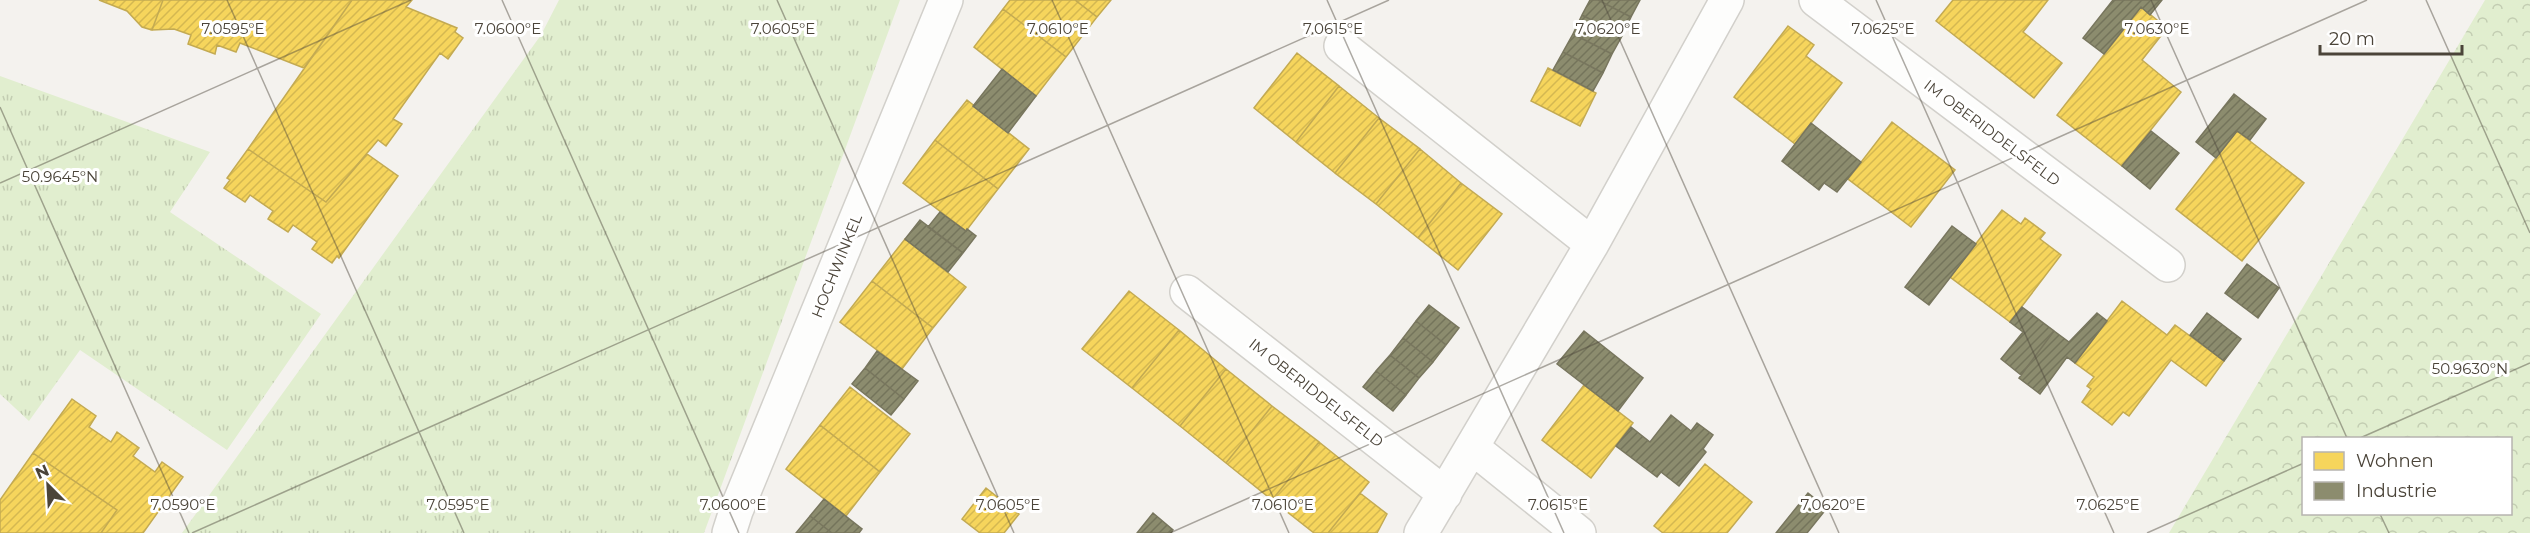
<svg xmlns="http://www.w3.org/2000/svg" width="2530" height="533" font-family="Montserrat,sans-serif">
  <defs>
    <pattern id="grass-tufts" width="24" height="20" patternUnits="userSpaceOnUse" patternTransform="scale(1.5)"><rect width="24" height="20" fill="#e1eecf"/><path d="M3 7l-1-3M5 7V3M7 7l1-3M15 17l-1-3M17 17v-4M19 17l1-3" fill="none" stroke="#c3cdb2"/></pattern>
    <pattern id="forest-crowns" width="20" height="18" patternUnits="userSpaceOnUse" patternTransform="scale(1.5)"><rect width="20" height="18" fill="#e1eecf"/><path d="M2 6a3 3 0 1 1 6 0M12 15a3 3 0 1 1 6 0" fill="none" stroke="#c3cdb2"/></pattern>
    <pattern id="homes-hatch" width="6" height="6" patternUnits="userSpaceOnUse" patternTransform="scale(1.5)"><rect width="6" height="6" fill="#f6d55c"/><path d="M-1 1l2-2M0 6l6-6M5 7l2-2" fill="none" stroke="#d4b851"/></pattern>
    <pattern id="industry-hatch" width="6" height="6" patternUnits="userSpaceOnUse" patternTransform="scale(1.5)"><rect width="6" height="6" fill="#8c8c6e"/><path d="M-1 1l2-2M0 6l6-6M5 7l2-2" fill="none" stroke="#74745b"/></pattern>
  </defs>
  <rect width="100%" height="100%" fill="#f4f2ee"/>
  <path fill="url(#grass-tufts)" d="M559,0H900L704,533H182L541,35Z
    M0,76L210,152L170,212L321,314L227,450L80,350L29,421L0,394Z"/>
  <path fill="url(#forest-crowns)" fill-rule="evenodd" d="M2485,0H2530V533H2169ZM2304,438H2510V514H2304Z"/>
  <path fill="url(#homes-hatch)" stroke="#c3aa52" stroke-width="1.5" d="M99,0H163L152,30L142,27L127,11Z
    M163,0H352L304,68L240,43L236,52L217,45L215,54L188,44L191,35L174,29L152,30Z
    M352,0H412L406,7L457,28L455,32L463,38L448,59L440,53L393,119L402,124L386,146L378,140L326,202L248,149Z
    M1010,0H1075L1097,17L1066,57L1003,9Z
    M1075,0H1111L1097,17Z
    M1953,0H2048L2023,32L2062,63L2034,98L1936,21Z
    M2141,7L2167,28L2142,60L2181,92L2122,166L2057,115Z
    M1003,9L1066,57L1036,96L974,47Z
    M1788,26L1814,45L1806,56L1842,83L1795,144L1734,97Z
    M1297,53L1339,86L1296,142L1254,108Z
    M1548,68L1596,93L1580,126L1531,101Z
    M1339,86L1379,118L1335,173L1296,142Z
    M967,100L1029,149L998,189L935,140Z
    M1379,118L1420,149L1376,204L1335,173Z
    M1892,122L1955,170L1911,227L1848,179Z
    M2237,131L2304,183L2242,261L2176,209Z
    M935,140L998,189L966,231L903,183Z
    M248,149L326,202L367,154L398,176L339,258L337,256L332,263L312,249L317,242L293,225L288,232L268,219L273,211L250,195L245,202L224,188L230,180L227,178Z
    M1420,149L1461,183L1418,238L1376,204Z
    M1461,183L1502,214L1458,270L1418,238Z
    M2002,210L2021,224L2025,218L2045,233L2040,239L2061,255L2010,322L1950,277Z
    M905,239L966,287L933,328L872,281Z
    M872,281L933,328L902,369L840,322Z
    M1129,291L1179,330L1132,388L1082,349Z
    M2122,301L2167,335L2175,325L2224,361L2206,386L2171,360L2129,416L2123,412L2112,425L2082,402L2091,389L2087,386L2094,377L2075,363Z
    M1179,330L1226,369L1180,426L1132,388Z
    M1226,369L1272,406L1226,463L1180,426Z
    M1584,385L1633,423L1591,478L1542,440Z
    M850,387L910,434L880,472L820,425Z
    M72,399L96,416L89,427L111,442L117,432L139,448L133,456L155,472L162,462L183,477L143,533H101L117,510L33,453Z
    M1272,406L1319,442L1272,500L1226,463Z
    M820,425L880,472L846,516L786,469Z
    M1319,442L1369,482L1328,533H1314L1272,500Z
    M33,453L117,510L101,533H0V500Z
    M1705,464L1752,502L1727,533H1663L1654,526Z
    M986,488L1019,514L1004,533H980L962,519Z
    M1360,493L1387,514L1377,533H1328Z"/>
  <path fill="url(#industry-hatch)" stroke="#78765e" stroke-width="1.5" d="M1590,0H1598L1631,17L1622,36L1582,15Z
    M1598,0H1640L1631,17Z
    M2113,0H2162L2150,15L2141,7L2104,54L2083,38Z
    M1582,15L1622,36L1612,54L1573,34Z
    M1573,34L1612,54L1603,73L1563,52Z
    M1563,52L1603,73L1593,91L1553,70Z
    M1002,69L1036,96L1008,133L973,106Z
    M2234,94L2266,119L2250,140L2237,131L2216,158L2196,142Z
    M1811,123L1861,162L1837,192L1824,183L1819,190L1782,161Z
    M2151,131L2179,153L2150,189L2122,166Z
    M940,212L966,231L967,229L976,236L963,253L928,227Z
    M920,220L963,253L948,272L905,239Z
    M1952,226L1976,244L1929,305L1905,287Z
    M2247,264L2279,288L2258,318L2225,293Z
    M1429,305L1459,328L1446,345L1416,321Z
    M2022,307L2054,331L2021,375L2001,359L2023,332L2010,322Z
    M2097,313L2107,321L2075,363L2067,357L2040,394L2019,378L2054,331L2069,342Z
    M2207,313L2241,339L2224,361L2190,335Z
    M1416,321L1446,345L1433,362L1403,338Z
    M1584,331L1643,378L1618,411L1557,364Z
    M1403,338L1433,362L1419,378L1390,355Z
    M877,351L918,381L904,399L865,368Z
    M1390,355L1419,378L1406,395L1376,371Z
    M865,368L904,399L891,415L852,384Z
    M1376,371L1406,395L1393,411L1363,387Z
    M1671,415L1691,431L1697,423L1713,435L1703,449L1706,452L1679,486L1661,472L1657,477L1616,446L1631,427L1650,442Z
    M1808,493L1827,508L1807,533H1776Z
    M824,499L862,529L859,533H832L810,516Z
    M1153,513L1173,530L1171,533H1137Z
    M810,516L832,533H796Z"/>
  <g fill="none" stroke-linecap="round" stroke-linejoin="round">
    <g stroke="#d2d0cb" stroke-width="36">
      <path id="minor" d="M1816,0L2168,265
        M1341,46L1592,244
        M1187,292L1445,494
        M1473,448L1579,533
        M729,533L736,511L946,0
        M1421,533L1592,244L1727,0"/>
    </g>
    <use href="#minor" stroke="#fdfdfc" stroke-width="33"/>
  </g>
  <path fill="none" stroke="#4b4439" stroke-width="1.5" stroke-opacity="0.45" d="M227,0L464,533M502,0L739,533M777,0L1014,533M1052,0L1289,533M1327,0L1564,533M1602,0L1839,533M1876,0L2114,533M2151,0L2347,438M2426,0L2530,233M0,107L189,533M0,183L411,0M2360,438L2530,363M2380,514L2389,533M192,533L1389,0M1170,533L2367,0M2147,533L2304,463"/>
  <g text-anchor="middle" stroke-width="6" stroke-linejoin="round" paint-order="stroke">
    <g font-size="15" fill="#4b4439" stroke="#fff">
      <text transform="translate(1992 133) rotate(37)" y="5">IM OBERIDDELSFELD</text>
      <text transform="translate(837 266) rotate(-68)" y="5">HOCHWINKEL</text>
      <text transform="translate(1316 393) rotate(38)" y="5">IM OBERIDDELSFELD</text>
    </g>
  </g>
  <g font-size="15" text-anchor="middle" fill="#4b4439" stroke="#fff" stroke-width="6" stroke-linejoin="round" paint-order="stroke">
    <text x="508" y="34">7.0600°E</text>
    <text x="2157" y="34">7.0630°E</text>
    <text x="233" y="34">7.0595°E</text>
    <text x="783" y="34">7.0605°E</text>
    <text x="1058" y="34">7.0610°E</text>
    <text x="1333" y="34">7.0615°E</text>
    <text x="1608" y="34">7.0620°E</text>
    <text x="1883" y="34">7.0625°E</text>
    <text x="60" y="182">50.9645°N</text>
    <text x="2470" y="374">50.9630°N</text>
    <text x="183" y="510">7.0590°E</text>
    <text x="458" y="510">7.0595°E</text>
    <text x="733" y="510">7.0600°E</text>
    <text x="1008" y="510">7.0605°E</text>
    <text x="1283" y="510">7.0610°E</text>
    <text x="1558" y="510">7.0615°E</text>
    <text x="1833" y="510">7.0620°E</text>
    <text x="2108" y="510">7.0625°E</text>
  </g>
  <rect x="2302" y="437" width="210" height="78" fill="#ffffff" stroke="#b7b4b0" stroke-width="1.5"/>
  <rect x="2314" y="452" width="30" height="18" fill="#f6d55c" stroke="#b7b4b0" stroke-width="1.5"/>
  <text x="2356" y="467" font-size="18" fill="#4b4439">Wohnen</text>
  <rect x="2314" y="482" width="30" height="18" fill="#8c8c6e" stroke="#b7b4b0" stroke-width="1.5"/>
  <text x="2356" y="497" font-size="18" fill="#4b4439">Industrie</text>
  <g transform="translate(48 485) rotate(336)" stroke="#ffffff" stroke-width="4.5" paint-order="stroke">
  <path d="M0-4.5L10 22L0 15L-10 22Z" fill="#4b4439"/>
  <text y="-9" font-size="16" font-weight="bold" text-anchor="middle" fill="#4b4439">N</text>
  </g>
  <path d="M2320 45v9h142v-9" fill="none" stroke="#4b4439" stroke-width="3"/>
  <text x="2329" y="45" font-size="18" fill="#4b4439" stroke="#ffffff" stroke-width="4.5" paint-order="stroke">20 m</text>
</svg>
